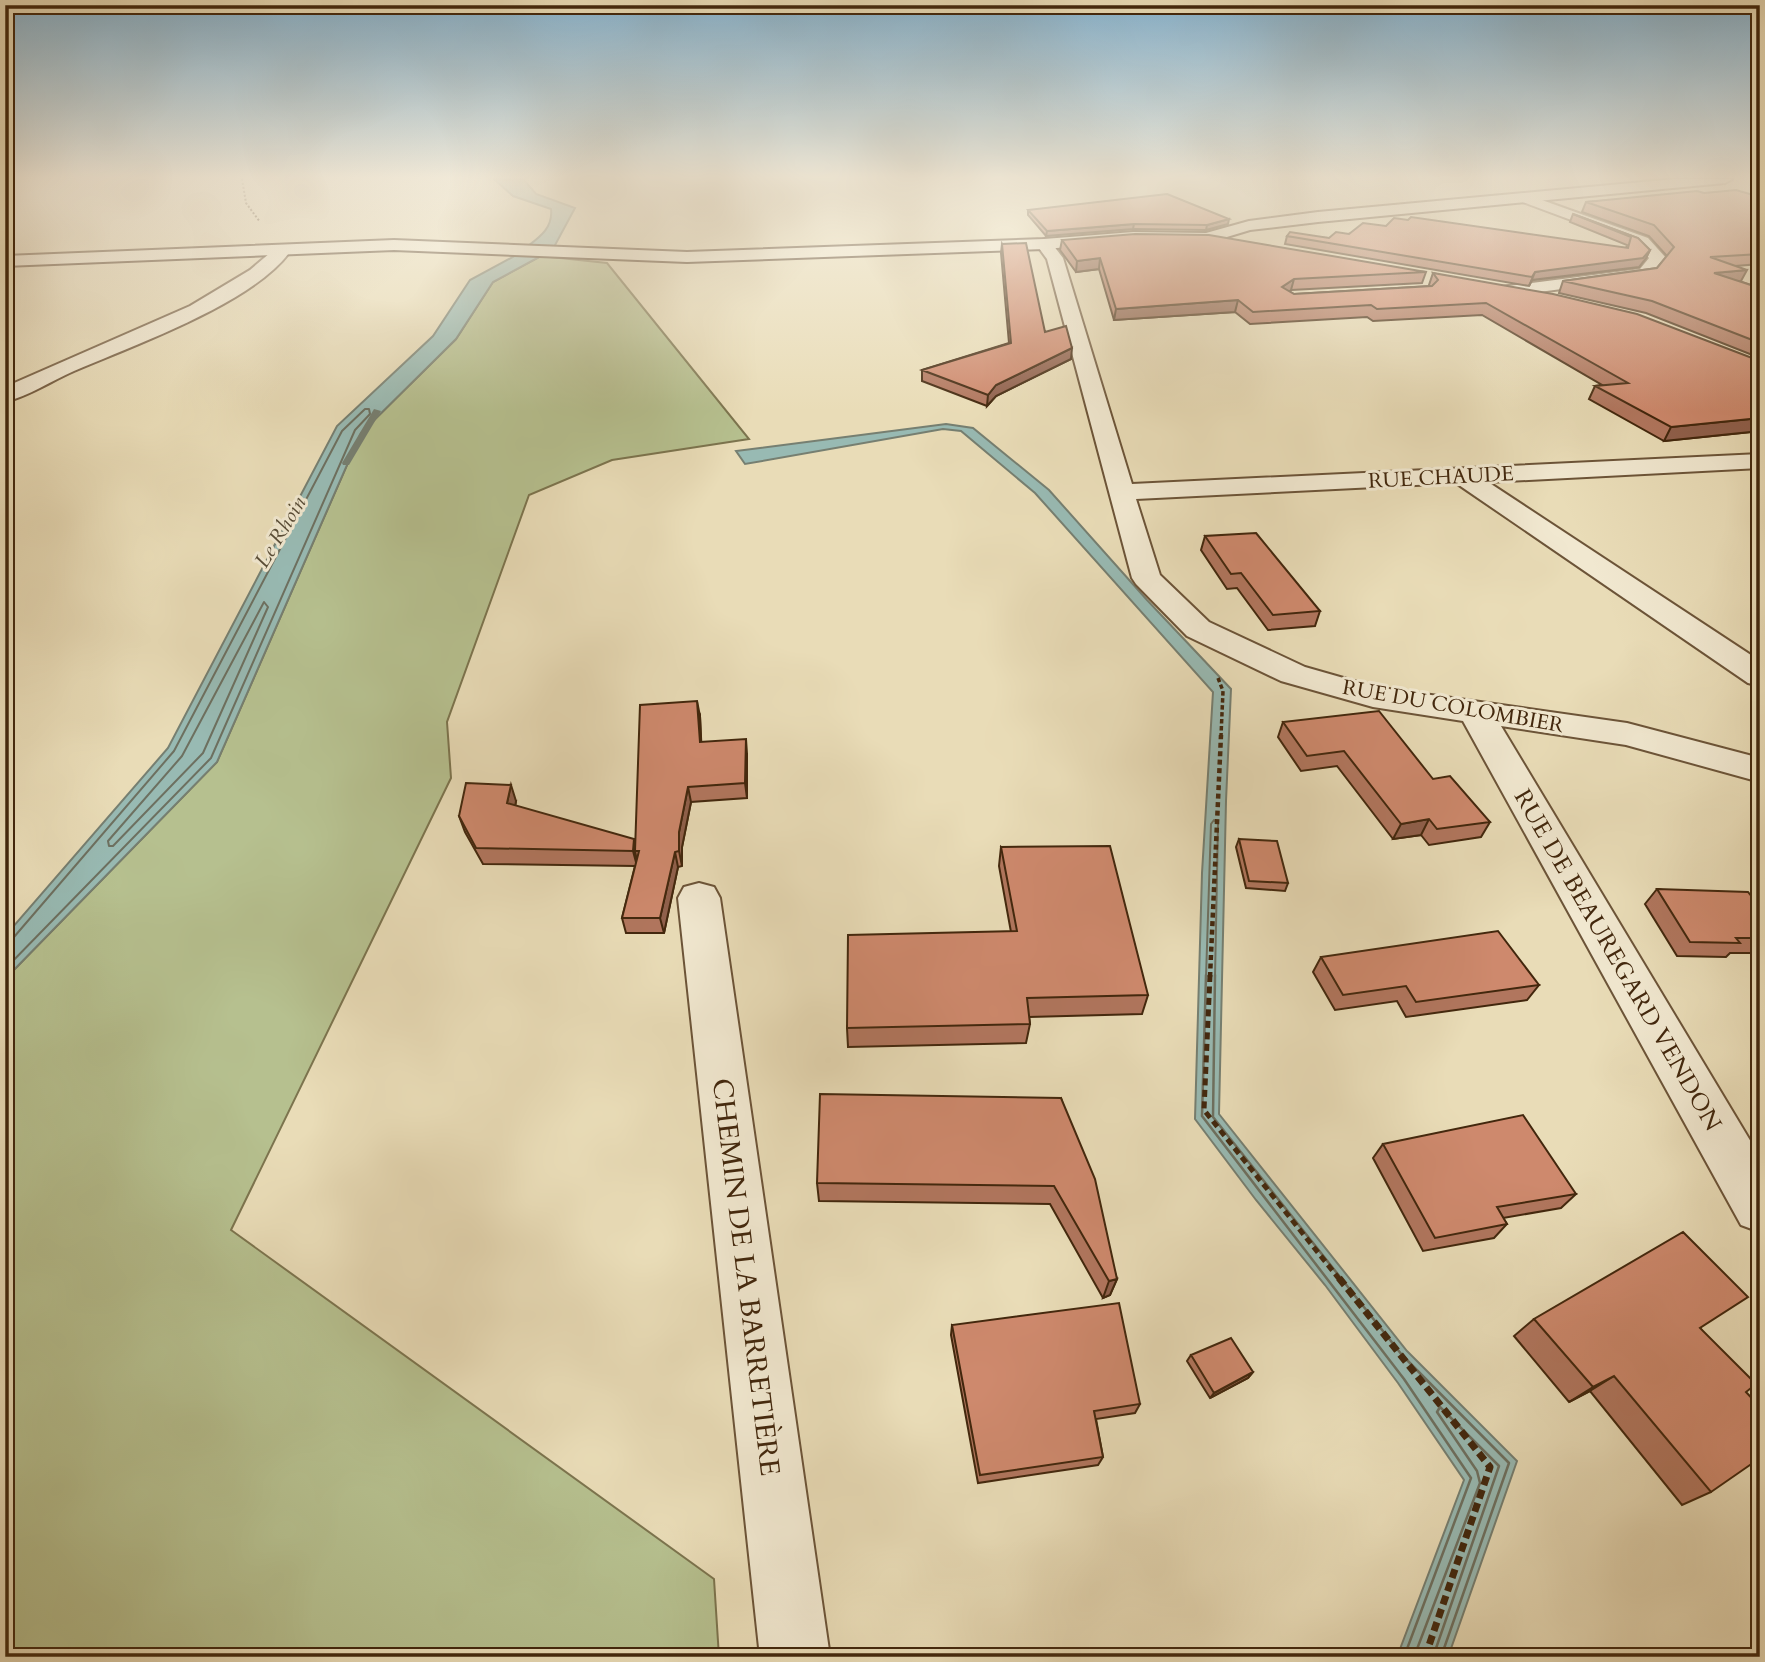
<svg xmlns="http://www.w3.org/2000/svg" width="1765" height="1662" font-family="Cardo,serif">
  <rect width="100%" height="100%" fill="#e9dcb7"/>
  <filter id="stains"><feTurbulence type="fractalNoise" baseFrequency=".00286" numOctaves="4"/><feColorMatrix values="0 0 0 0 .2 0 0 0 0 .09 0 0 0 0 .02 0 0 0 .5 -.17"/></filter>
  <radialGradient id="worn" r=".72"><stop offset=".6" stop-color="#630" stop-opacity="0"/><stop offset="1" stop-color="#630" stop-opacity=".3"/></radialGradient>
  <path fill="#b6c08f" stroke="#7c744e" stroke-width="2" d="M541,256L607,263L749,439L612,460L529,495L447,722L451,778L231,1230L714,1579L719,1657H5V979L217,762L361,433L456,339L493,282Z"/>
  <path fill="#98bab3" stroke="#767f71" stroke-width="2" d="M523,179L536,194L575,208L554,247L528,246C541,236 553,227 551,209L513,196L495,180Z
    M522,252L541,256L493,282L456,339L361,433L217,762L5,979V936L168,748L337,426L433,336L470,280Z
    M946,424L973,428L1049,490L1147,600L1231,689L1226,801L1219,1114L1407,1351L1517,1461L1448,1657H1397L1464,1480L1398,1383L1325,1285L1256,1200L1195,1119L1202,873L1213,692L1035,493L961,431L943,429L745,464L736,451Z"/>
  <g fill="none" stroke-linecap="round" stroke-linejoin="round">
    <path stroke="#6d7060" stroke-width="2" d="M264,602L268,607L203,753L113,846H109L108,841L182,756Z
      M5,939L14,937L174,751L342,431L365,409H369L370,414L355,430L211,758L5,969
      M1206,977L1211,824L1214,820L1218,824L1215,977"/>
    <path stroke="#6d7060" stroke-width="2.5" d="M1206,975L1202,1116L1404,1379L1471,1478L1404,1657
      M1215,975L1213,1117L1402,1355L1509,1463L1441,1657
      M1414,1657L1480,1483L1477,1471L1437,1412L1440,1407L1499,1466L1433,1657"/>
    <path fill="#767f71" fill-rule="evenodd" d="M374,409L381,411L349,465H343L342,463Z"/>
    <g stroke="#6c5438" stroke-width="4">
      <path id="street" d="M1525,194L1648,238L1666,258L1651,277L1645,278L1508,296L1502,295L1499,291L1502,287L1508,286L1640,269L1649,258L1636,244L1520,201L1518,198Z
        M1044,239L1050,241L1063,258L1132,484L1760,454V468L1488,482L1760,661V686L1748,683L1456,483L1136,499L1160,575L1209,622L1305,667L1375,687L1627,723L1760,758V782L1626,745L1501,726L1760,1157V1232L1741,1225L1463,721L1373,707L1281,681L1187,636L1136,584L1132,578L1047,259L1036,244Z
        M283,245L291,250C256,302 132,346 74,371C51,381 29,396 5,402V387L190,306L250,270L277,247Z
        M699,883L714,887L720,898L830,1657H760L678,898L684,887Z"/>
    </g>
    <g stroke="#42270d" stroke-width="4">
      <path id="secondary" d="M1675,179H1732L1725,183L1318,222L1250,230L1207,243L1133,242L1044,249L687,262L394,250L5,266V256L394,240L687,252L1044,239L1133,232L1206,233L1249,221L1318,212Z"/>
    </g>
    <path stroke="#42270d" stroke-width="2" stroke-dasharray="2 2" stroke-linecap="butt" d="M242,179L246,203L260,222"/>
    <path stroke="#42270d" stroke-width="3.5" stroke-dasharray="4.5 2.5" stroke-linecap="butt" d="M1218,678L1223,691L1221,736"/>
    <path stroke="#42270d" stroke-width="4.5" stroke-dasharray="5 3.5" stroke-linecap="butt" d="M1210,977L1221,735"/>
    <path stroke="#42270d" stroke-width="5" stroke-dasharray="7 4.5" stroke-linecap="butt" d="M1210,975L1204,1110L1340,1280"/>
    <path stroke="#42270d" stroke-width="7" stroke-dasharray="9 5" stroke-linecap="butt" d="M1339,1278L1490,1467L1425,1657"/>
    <use href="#street" fill="#f1e8d0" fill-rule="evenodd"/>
    <use href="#secondary" fill="#f1e8d0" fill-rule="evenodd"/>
  </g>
  <path fill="#b1765e" stroke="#42270d" stroke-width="2" d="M1704,193L1760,197V264L1736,266L1741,281H1739L1760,288V358L1646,313L1559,293L1563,281L1657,268L1667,256L1649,236L1582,212L1586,202Z
    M1028,210L1228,224L1206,230L1133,229L1046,236L1028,215Z
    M1573,214L1638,238L1650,250L1646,258L1639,267L1532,280L1529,286L1285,244L1287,236L1329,238L1386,226L1626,248L1627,245L1570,222Z
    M1062,240L1426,272L1422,283L1291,290L1289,291L1294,294L1430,286L1429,285L1433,273L1760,361V431L1664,441L1589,399L1595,386L1602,385L1482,315L1373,321L1367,317L1250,324L1235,312L1114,320L1099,269L1076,272L1060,250Z
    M1002,244L1045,332L1071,359L996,396L987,406L922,381V370L1009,343L1001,253Z
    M1205,536L1320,611L1315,626L1268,630L1237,588L1227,589L1201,550Z
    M700,716L701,742L747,754V798L691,802L682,847V866L678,867L664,933H626L622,918L635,866L483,864L465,832L459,816L516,801L515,806L635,842Z
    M1283,722L1433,779L1490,822L1481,837L1429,845L1421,835L1393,839L1337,766L1301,771L1278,737Z
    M1239,839L1288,883L1285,891L1246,888L1236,847Z
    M1001,847L1148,995L1142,1014L1029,1017L1030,1024L1026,1043L848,1047L847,1028L1011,932L999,866Z
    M1657,889L1760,907V953H1730L1726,957L1677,956L1645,904Z
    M1321,957L1539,985L1527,1000L1406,1017L1397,1001L1335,1010L1313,972Z
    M1061,1098L1117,1279L1110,1295L1103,1298L1050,1204L819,1201L817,1183Z
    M1383,1144L1576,1194L1561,1208L1503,1218L1507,1224L1494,1238L1423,1251L1373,1158Z
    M1534,1319L1700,1328L1746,1392L1711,1492L1682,1505L1590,1391L1569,1402L1514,1336Z
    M952,1325L1140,1404L1135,1413L1096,1419L1103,1457L1098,1465L978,1483L951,1335Z
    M1191,1355L1253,1372L1248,1378L1210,1398L1187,1361Z"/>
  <path fill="#90604c" stroke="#42270d" stroke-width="2" d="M1229,219L1228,224L1206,230L1207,225Z
    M1134,224L1133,229L1046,236L1047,231Z
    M1650,250L1646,258L1639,267L1532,280L1529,286L1535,272Z
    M1100,258L1099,269L1076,272L1077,261Z
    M1747,270L1741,281L1708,284L1714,273Z
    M1294,279L1291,290L1280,299L1282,287Z
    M1238,300L1235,312L1114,320L1116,309Z
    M1072,348L1071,359L996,396L987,406L988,395L996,385Z
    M1760,418V431L1664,441L1671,427Z
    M697,701L700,716L702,757L700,742Z
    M746,739L747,754V798L745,783Z
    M511,785L516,801L513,819L507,803Z
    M688,787L691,802L682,847V866L679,851V832Z
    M1429,819L1421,835L1393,839L1401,824Z
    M634,839L637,851H635L637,861V866L633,851Z
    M675,852L678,867L664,933L660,918Z
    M1117,1279L1110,1295L1103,1298L1109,1281Z
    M1253,1372L1248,1378L1210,1398L1214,1393Z
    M1614,1376L1590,1391L1569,1402L1593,1387Z"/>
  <path fill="#ce896d" stroke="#42270d" stroke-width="2" d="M1736,190L1760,197V254L1710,257L1747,270L1714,273L1760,288V343L1652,301L1563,281L1657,268L1674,247L1654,225L1586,202L1697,191L1704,193Z
    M1167,194L1229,219L1207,225L1134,224L1047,231L1028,210Z
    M1573,214L1638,238L1650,250L1643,258L1535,272L1532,277L1287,236L1290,232L1329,238L1336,232L1349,234L1363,223L1386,226L1394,218L1408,220L1411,217L1628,248L1631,237Z
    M1135,234L1209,235L1426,272L1294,279L1282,287L1294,294L1432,286L1438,280L1433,273L1553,294L1637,314L1760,361V418L1671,427L1595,386L1628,383L1486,303L1377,309L1371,305L1253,312L1238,300L1116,309L1100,258L1077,261L1062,240Z
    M1026,243L1045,332L1066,326L1072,348L996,385L988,395L922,370L1011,343L1002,244Z
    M1256,533L1320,611L1273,615L1241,573L1231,574L1205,536Z
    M697,701L700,742L746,739L745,783L688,787L679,832V851L675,852L660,918H622L639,851H635L640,705Z
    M1379,711L1433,779L1450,776L1490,822L1437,829L1429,819L1401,824L1344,751L1307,756L1283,722Z
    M466,783L511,785L507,803L634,839L633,851L476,848L459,816Z
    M1239,839L1277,841L1288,883L1249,881Z
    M1110,846L1148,995L1027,998L1030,1024L847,1028L848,935L1017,931L1001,847Z
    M1657,889L1748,892L1760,907V938H1736L1740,943L1690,942Z
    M1498,931L1539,985L1416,1002L1406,986L1343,995L1321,957Z
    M820,1094L1061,1098L1095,1179L1117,1279L1109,1281L1054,1186L817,1183Z
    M1523,1115L1576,1194L1497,1207L1507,1224L1435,1238L1383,1144Z
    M1683,1232L1748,1297L1700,1328L1756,1384L1746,1392L1760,1407V1458L1711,1492L1614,1376L1593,1387L1534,1319Z
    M1119,1303L1140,1404L1094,1411L1103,1457L980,1475L952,1325Z
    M1231,1338L1253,1372L1214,1393L1191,1355Z"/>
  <linearGradient id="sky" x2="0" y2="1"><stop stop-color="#88b6d3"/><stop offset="0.43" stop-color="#f5efdf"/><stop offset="1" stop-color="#f5efdf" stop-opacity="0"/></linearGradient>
  <rect width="1765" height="412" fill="url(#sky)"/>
  <g text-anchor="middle" stroke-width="6" stroke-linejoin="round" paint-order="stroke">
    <g font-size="21" fill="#42270d" stroke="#f1e8d0">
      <text transform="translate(1441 477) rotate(-3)" y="7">RUE CHAUDE</text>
      <text transform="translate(1453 706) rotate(10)" y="7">RUE DU COLOMBIER</text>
    </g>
    <g font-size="21" font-style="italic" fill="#584c36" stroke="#f1e8d0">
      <text transform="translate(280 532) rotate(-59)" y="7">Le Rhoin</text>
    </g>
    <g font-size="24" fill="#42270d" stroke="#f1e8d0">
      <text transform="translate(1618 960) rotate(60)" y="8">RUE DE BEAUREGARD VENDON</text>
    </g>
    <g font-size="28" fill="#42270d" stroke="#f1e8d0">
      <text transform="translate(747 1277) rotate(83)" y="10">CHEMIN DE LA BARRETIÈRE</text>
    </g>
  </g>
  <rect width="1765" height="1662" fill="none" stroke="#e9dcb7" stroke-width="28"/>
  <rect x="7" y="7" width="1751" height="1648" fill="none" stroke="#42270d" stroke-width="3.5"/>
  <rect x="14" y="14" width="1737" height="1634" fill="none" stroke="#42270d" stroke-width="2"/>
  <rect width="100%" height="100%" filter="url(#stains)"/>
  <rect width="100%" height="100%" fill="url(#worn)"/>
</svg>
